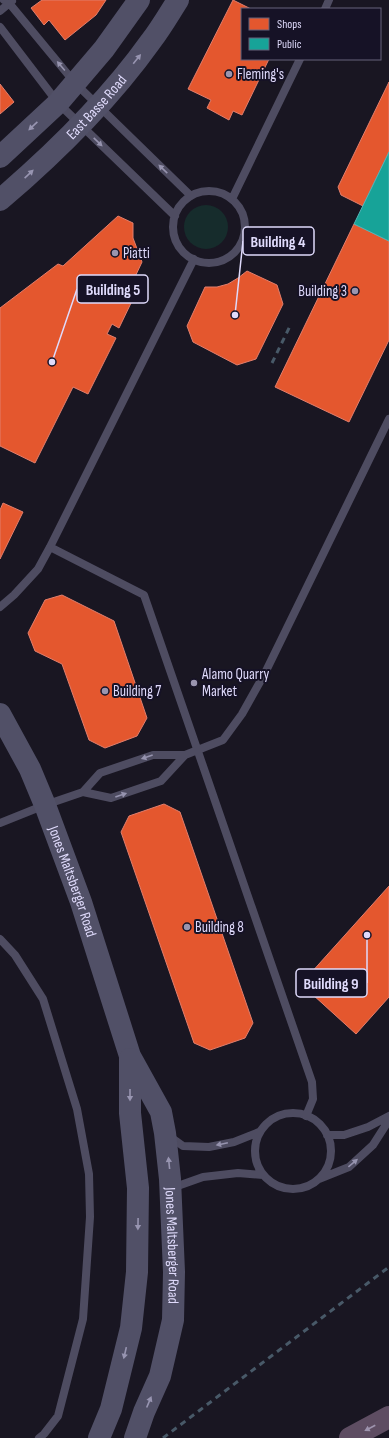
<svg xmlns="http://www.w3.org/2000/svg" width="389" height="1438" font-family="'Sofia Sans Condensed',sans-serif">
  <rect width="100%" height="100%" fill="#191622"/>
  <path fill="#162c2c" d="M184 227a22 22 0 1 1 44 0a22 22 0 1 1-44 0Z"/>
  <path fill="#e4572e" stroke="#e27e6c" d="M42,0H106L96,15L65,40L49,20L44,25L31,8Z
    M233,0L251,9H242V59H269L242,115L233,111L229,120L207,108L211,100L188,89Z
    M389,82V152L363,206L341,195L338,187Z
    M0,84L14,102L0,114Z
    M118,216L133,223V238L142,262L125,298L132,301L119,328L112,324L107,334L116,338L88,394L73,387L35,463L0,446V308L58,264L63,266Z
    M354,224L389,241V340L349,422L275,387Z
    M247,271L277,285L283,304L256,359L237,365L193,342L187,326L205,287H217L228,284L238,278Z
    M3,503L23,512L0,559V510Z
    M62,595L114,621L147,718L137,736L105,748L89,740L62,664L35,651L28,633L45,600Z
    M164,804L180,812L253,1023L245,1038L210,1050L194,1043L121,832L129,816Z
    M389,886V997L356,1034L301,984Z"/>
  <path fill="#17a398" stroke="#53b4b6" d="M389,152V241L354,224Z"/>
  <g fill="none" stroke-linecap="round" stroke-linejoin="round">
    <path stroke="#4e4c61" stroke-width="8" d="M4,0L9,3L75,83L191,196
      M325,9L329,0
      M0,11L12,1
      M0,27L58,103L175,216
      M173 227a36 36 0 1 1 72 0a36 36 0 1 1-72 0Z
      M232,199L300,59
      M50,547L144,595L312,1082L313,1099L306,1116
      M0,607L14,595L38,569L50,547L194,259
      M83,792L100,773L153,755H185
      M0,823L45,805L83,792L111,798L161,781L185,755L223,740L242,714L265,673L389,419
      M0,939L15,955L43,999L77,1109L89,1174L90,1217L83,1319L58,1416L44,1434L39,1438
      M255 1151a38 38 0 1 1 76 0a38 38 0 1 1-76 0Z
      M327,1135H344L368,1127L389,1116
      M169,1136L183,1146L209,1147L234,1142L259,1132
      M319,1179L349,1167L373,1145L389,1120
      M172,1188L203,1177L238,1173L263,1175"/>
    <g stroke="#515067" stroke-width="22">
      <path d="M0,157L58,103L104,49L139,0"/>
      <path id="s1" d="M0,200C55,153 109,100 151,41C161,28 169,14 178,0"/>
      <path id="s2" d="M0,714L30,769L45,805L81,902L130,1056L161,1112L165,1133L170,1179L174,1272L173,1320L160,1376L144,1412L135,1438"/>
      <path d="M99,1438L111,1409L131,1328L137,1272L138,1188L130,1113V1059"/>
    </g>
    <path stroke="#5e4d62" stroke-width="22" d="M350,1438L389,1417"/>
    <path stroke="#485968" stroke-width="3" stroke-dasharray="6 5" stroke-linecap="butt" d="M272,363L291,324
      M163,1438L389,1267"/>
  </g>
  <defs><path id="oneway-solid" d="M-6-.8H1V-3.2L6.5 0L1 3.2V.8H-6Z"/></defs>
  <g fill="#9895b1">
    <use href="#oneway-solid" transform="translate(137 59) rotate(-51)"/>
    <use href="#oneway-solid" transform="translate(33 126) rotate(137)"/>
    <use href="#oneway-solid" transform="translate(29 174) rotate(-43)"/>
    <use href="#oneway-solid" transform="translate(130 1095) rotate(90)"/>
    <use href="#oneway-solid" transform="translate(169 1163) rotate(-96)"/>
    <use href="#oneway-solid" transform="translate(138 1224) rotate(91)"/>
    <use href="#oneway-solid" transform="translate(125 1353) rotate(103)"/>
    <use href="#oneway-solid" transform="translate(149 1402) rotate(-67)"/>
  </g>
  <g fill="#9693ae">
    <use href="#oneway-solid" transform="translate(61 66) rotate(-130)"/>
    <use href="#oneway-solid" transform="translate(98 142) rotate(44)"/>
    <use href="#oneway-solid" transform="translate(163 169) rotate(-136)"/>
    <use href="#oneway-solid" transform="translate(147 757) rotate(161)"/>
    <use href="#oneway-solid" transform="translate(121 795) rotate(-19)"/>
    <use href="#oneway-solid" transform="translate(222 1144) rotate(168)"/>
    <use href="#oneway-solid" transform="translate(353 1163) rotate(-40)"/>
  </g>
  <use fill="#9e94ae" href="#oneway-solid" transform="translate(370 1428) rotate(152)"/>
  <g fill="#9a95af" stroke="#161226" stroke-width="1.5">
    <circle cx="229" cy="74" r="4"/>
    <circle cx="115" cy="253" r="4"/>
    <circle cx="355" cy="291" r="4"/>
    <circle cx="194" cy="683" r="4"/>
    <circle cx="105" cy="691" r="4"/>
    <circle cx="187" cy="927" r="4"/>
  </g>
  <g text-anchor="middle" stroke-width="4" stroke-linejoin="round" paint-order="stroke">
    <g font-size="15" fill="#dfdafb" stroke="#161226" text-anchor="start">
      <text x="237" y="79">Fleming's</text>
      <text x="123" y="258">Piatti</text>
      <text x="347" y="296" text-anchor="end">Building 3</text>
      <text x="202" y="679">Alamo Quarry<tspan x="202" dy="17">Market</tspan></text>
      <text x="113" y="696">Building 7</text>
      <text x="195" y="932">Building 8</text>
    </g>
    <g font-size="15" fill="#dfdafb" stroke="#161226">
      <text dy="5" stroke="none"><textPath href="#s1" startOffset="134">East Basse Road</textPath></text>
      <text dy="5" stroke="none"><textPath href="#s2" startOffset="183">Jones Maltsberger Road</textPath></text>
      <text dy="5" stroke="none"><textPath href="#s2" startOffset="565">Jones Maltsberger Road</textPath></text>
    </g>
  </g>
  <path fill="none" stroke="#dfdafb" stroke-width="1.5" d="M235 315L243 241M52 362L77 289M367 935L367 983"/>
  <g fill="#dfdafb" stroke="#161226" stroke-width="1.5">
    <circle cx="235" cy="315" r="4"/>
    <circle cx="52" cy="362" r="4"/>
    <circle cx="367" cy="935" r="4"/>
  </g>
  <g fill="#161226" stroke="#dfdafb" stroke-width="1.5">
    <rect x="243" y="227" width="71" height="28" rx="4"/>
    <rect x="77" y="275" width="71" height="28" rx="4"/>
    <rect x="296" y="969" width="71" height="28" rx="4"/>
  </g>
  <g font-size="16" text-anchor="middle" font-weight="bold" fill="#dfdafb">
    <text x="278" y="247">Building 4</text>
    <text x="113" y="295">Building 5</text>
    <text x="331" y="989">Building 9</text>
  </g>
  <rect x="241" y="8" width="140" height="52" fill="#161226" stroke="#66627b"/>
  <rect x="249" y="18" width="20" height="12" fill="#e4572e" stroke="#66627b"/>
  <text x="277" y="28" font-size="12" fill="#dfdafb">Shops</text>
  <rect x="249" y="38" width="20" height="12" fill="#17a398" stroke="#66627b"/>
  <text x="277" y="48" font-size="12" fill="#dfdafb">Public</text>
</svg>
